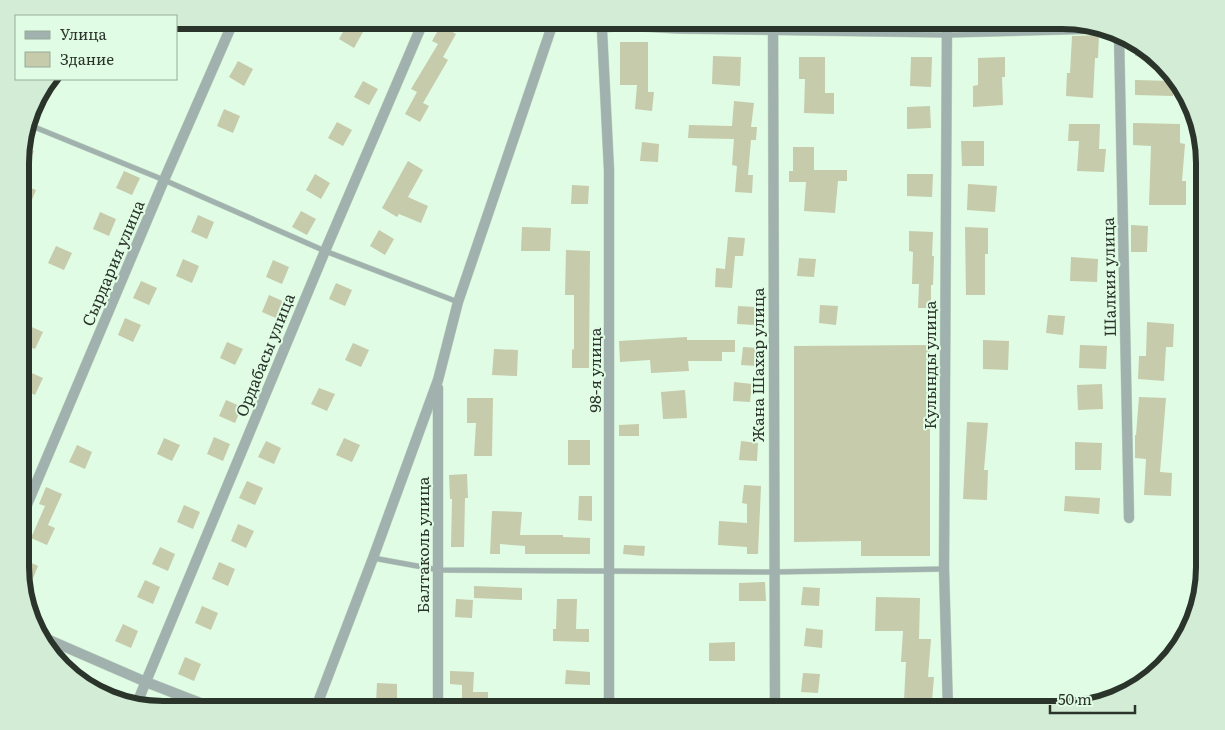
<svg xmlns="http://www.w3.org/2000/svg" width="1225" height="730" font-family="Literata,serif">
  <rect width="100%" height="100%" fill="#e1fce4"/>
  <path fill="#c5cbab" d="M244,20H273L266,32Z
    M348,23L363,32L354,48L339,39Z
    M441,25L456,34L443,57L448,60L423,103L429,106L420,122L405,114L417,92L411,89L438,44L432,41Z
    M1099,35L1098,58H1095L1093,98L1066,96L1067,73H1070L1072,36Z
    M620,42H648V92H654L652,111L635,109L637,85H620Z
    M1136,42L1152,58L1135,56Z
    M713,56L741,57L740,86L712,84Z
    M799,57H825V93H834V114L804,113L805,79H799Z
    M911,57H932L931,87L910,86Z
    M1005,57V77H1002L1003,105L973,107V86L978,85V58Z
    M238,61L253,69L244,86L229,77Z
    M1135,80L1173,81V96L1135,95Z
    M363,81L378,89L369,105L354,97Z
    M45,87L52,90L44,107L34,102Z
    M734,101L754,103L751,127H757L756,140H751L748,175H753L752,193L735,192L737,166L732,165L734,139L688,138L689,125L732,126Z
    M930,106L931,128L907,129V107Z
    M224,109L240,116L233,133L217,126Z
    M337,122L352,130L343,146L328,138Z
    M1133,123L1180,124V143L1185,144L1182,181H1186V205H1149L1151,146L1133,145Z
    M1069,124H1100L1099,149H1106L1104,172L1077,171L1079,141H1068Z
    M961,141H984V166H962Z
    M642,142L659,144L658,162L640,161Z
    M21,145L34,151L21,180Z
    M793,147H814V170H847V181H838L835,213L804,211L806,182H789V171H793Z
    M408,161L423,170L408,197L428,206L421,223L399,214L397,217L382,208Z
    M124,171L140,178L132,195L116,188Z
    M315,174L330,183L321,199L306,190Z
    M907,174H933L932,197L907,196Z
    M21,184L36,190L29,207L21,204Z
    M968,184L997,186L995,212L967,210Z
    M572,185L589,186L588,204H571Z
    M301,211L316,219L307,235L292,227Z
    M100,212L116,219L109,236L93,229Z
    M198,215L214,222L207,239L191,232Z
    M1131,225L1148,226L1147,252H1131Z
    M522,227L551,228L550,251H521Z
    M965,227L988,228V254H985V295H966Z
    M379,230L394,239L385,255L370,246Z
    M909,231L933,232L932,256H934L933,285H931V308H918L919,284H912L913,252L909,251Z
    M728,237L745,238L743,256H735L732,288L715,287L716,268L725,269Z
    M56,246L72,253L64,270L48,263Z
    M566,250L590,251L589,368H572V349L574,350V295H565Z
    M1071,257L1098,259L1097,282L1070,281Z
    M799,258L816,259L814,277L797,276Z
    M183,259L199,266L192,283L176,276Z
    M273,260L289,267L282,284L266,277Z
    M141,281L157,288L149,305L133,298Z
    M336,283L352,290L345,306L329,299Z
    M269,295L285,302L278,319L262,312Z
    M820,305L838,306L836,325L819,323Z
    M738,306L755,307L754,325L737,324Z
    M1048,315L1065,316L1063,335L1046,333Z
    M125,318L141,325L133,342L118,335Z
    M1147,322L1174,324L1173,347H1166L1164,381L1138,379L1139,356H1146Z
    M27,325L43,332L35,349L21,343V338Z
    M687,337V340H735V352H722V361H688L689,371L651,373L650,360L620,362L619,341Z
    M983,340L1009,341L1008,370L983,369Z
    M227,342L243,349L235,365L220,358Z
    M353,343L369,350L361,367L345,360Z
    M930,345V556H861V541L794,542V346Z
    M1080,345L1107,346L1106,369L1079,368Z
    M743,347L760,348L758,366L741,365Z
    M494,349L518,350L517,376L492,375Z
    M27,371L43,378L35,395L21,388V384Z
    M734,382L752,384L750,402L733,401Z
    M1102,384L1103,409L1078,410L1077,385Z
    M319,388L335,394L327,411L311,404Z
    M685,390L687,418L663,419L661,392Z
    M1139,397L1166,398L1160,472L1172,473L1171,496L1144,495L1146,459L1135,458V435H1136Z
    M467,398H493L492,456H474L476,423H467Z
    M226,400L242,407L235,423L219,416Z
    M967,422L988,423L984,470H988L987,500L963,499Z
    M639,424V436H619V425Z
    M214,437L230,444L223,461L207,454Z
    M164,438L180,445L172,461L157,454Z
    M344,438L360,445L352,462L336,455Z
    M568,440H590V465H568Z
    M266,441L281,448L274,464L258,457Z
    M741,441L758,443L757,461L739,460Z
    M1075,442L1102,443L1101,470H1075Z
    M77,445L92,452L85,469L69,462Z
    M467,474L468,498H465L464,547H451L452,499H450L449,475Z
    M247,481L263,488L255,505L239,498Z
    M744,485L761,486L758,554H747V547L718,545L719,521L747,523V504L742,503Z
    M46,487L62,494L48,525L55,528L47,545L31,538L45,506L39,504Z
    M579,496H592V521L578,520Z
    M1065,496L1100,498L1099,514L1064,511Z
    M184,505L200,512L193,529L177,522Z
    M492,511L522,512L520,535H563V537L590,538V554H525V546L500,544V554H490Z
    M238,524L254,531L246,548L231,541Z
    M624,545L645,546L644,556L623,554Z
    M160,547L175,554L168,571L152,564Z
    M21,558L38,566L31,583L21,579Z
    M219,562L235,569L228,586L212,579Z
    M145,580L160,587L153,604L137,597Z
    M765,582L766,601H739V583Z
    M474,586L522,588V600L474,598Z
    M803,587L820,588L819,606L801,605Z
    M876,597L920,598L919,639H931L928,677H934L932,701L904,700L906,662H901L903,631H875Z
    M456,599L473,600L472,618L455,617Z
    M557,599H577L576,629H589V642L553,641V629H556Z
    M202,606L218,613L211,630L195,623Z
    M123,624L138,631L131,648L115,641Z
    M806,628L823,630L822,648L804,646Z
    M735,642V661H709V643Z
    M185,657L201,664L194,681L178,674Z
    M566,670L590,672V685L565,684Z
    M450,671L474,672L473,692H488V710H462V685L450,684Z
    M803,673L820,674L818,693L801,692Z
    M377,683L397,684V704L376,703Z"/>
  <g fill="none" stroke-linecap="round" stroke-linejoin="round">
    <g stroke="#c0d8c3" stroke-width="6">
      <path id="service" d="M553,25L602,30L625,28L677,31L948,35L1101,31
        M27,124L164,180L325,251L458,302
        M373,558L439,570L773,572L944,569"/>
    </g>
    <g stroke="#c0d8c3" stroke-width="11">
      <path id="minor" d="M773,20L775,710
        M947,20L944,569L948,710
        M602,30L609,170V710
        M1119,35L1129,518
        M438,388V710
        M21,519L164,180L234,20
        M40,636L146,682L218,710
        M137,703L325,251L424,20
        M315,710L373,558L438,380L458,302L554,20"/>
    </g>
    <use href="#service" stroke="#a0b1ae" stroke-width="5"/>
    <use href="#minor" stroke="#a0b1ae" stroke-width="10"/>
  </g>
  <g text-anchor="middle" stroke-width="4" stroke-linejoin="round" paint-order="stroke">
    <g font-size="16" fill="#2a342b" stroke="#e1fce4">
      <text transform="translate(113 263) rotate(-67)" y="6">Сырдария улица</text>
      <text transform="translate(1109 277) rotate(-91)" y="6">Шалкия улица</text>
      <text transform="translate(265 355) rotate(-68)" y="6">Ордабасы улица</text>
      <text transform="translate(758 365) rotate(-90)" y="6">Жана Шахар улица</text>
      <text transform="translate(930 365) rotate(-90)" y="6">Кулынды улица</text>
      <text transform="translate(595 370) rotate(-90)" y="6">98-я улица</text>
      <text transform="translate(423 545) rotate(-90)" y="6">Балтаколь улица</text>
    </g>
  </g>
  <path d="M0 0H1225V730H0ZM163 29H1062A134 134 0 0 1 1196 163V567A134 134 0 0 1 1062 701H163A134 134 0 0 1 29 567V163A134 134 0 0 1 163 29Z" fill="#d2ecd5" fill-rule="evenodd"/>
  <path fill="none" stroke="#2a342b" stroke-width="6" d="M163 29H1062A134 134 0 0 1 1196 163V567A134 134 0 0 1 1062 701H163A134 134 0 0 1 29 567V163A134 134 0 0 1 163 29Z"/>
  <rect x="15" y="15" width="162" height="65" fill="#e1fce4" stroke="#98ac9a"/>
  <rect x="25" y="31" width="25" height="8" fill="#a0b1ae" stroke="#98ac9a"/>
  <text x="60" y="40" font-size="15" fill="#2a342b">Улица</text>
  <rect x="25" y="52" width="25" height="15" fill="#c5cbab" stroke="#98ac9a"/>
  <text x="60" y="65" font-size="15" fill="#2a342b">Здание</text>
  <path d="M1050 705v8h85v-8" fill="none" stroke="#2a342b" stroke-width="2.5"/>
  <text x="1058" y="705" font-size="15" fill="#2a342b" stroke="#e1fce4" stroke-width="4" paint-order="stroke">50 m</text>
</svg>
